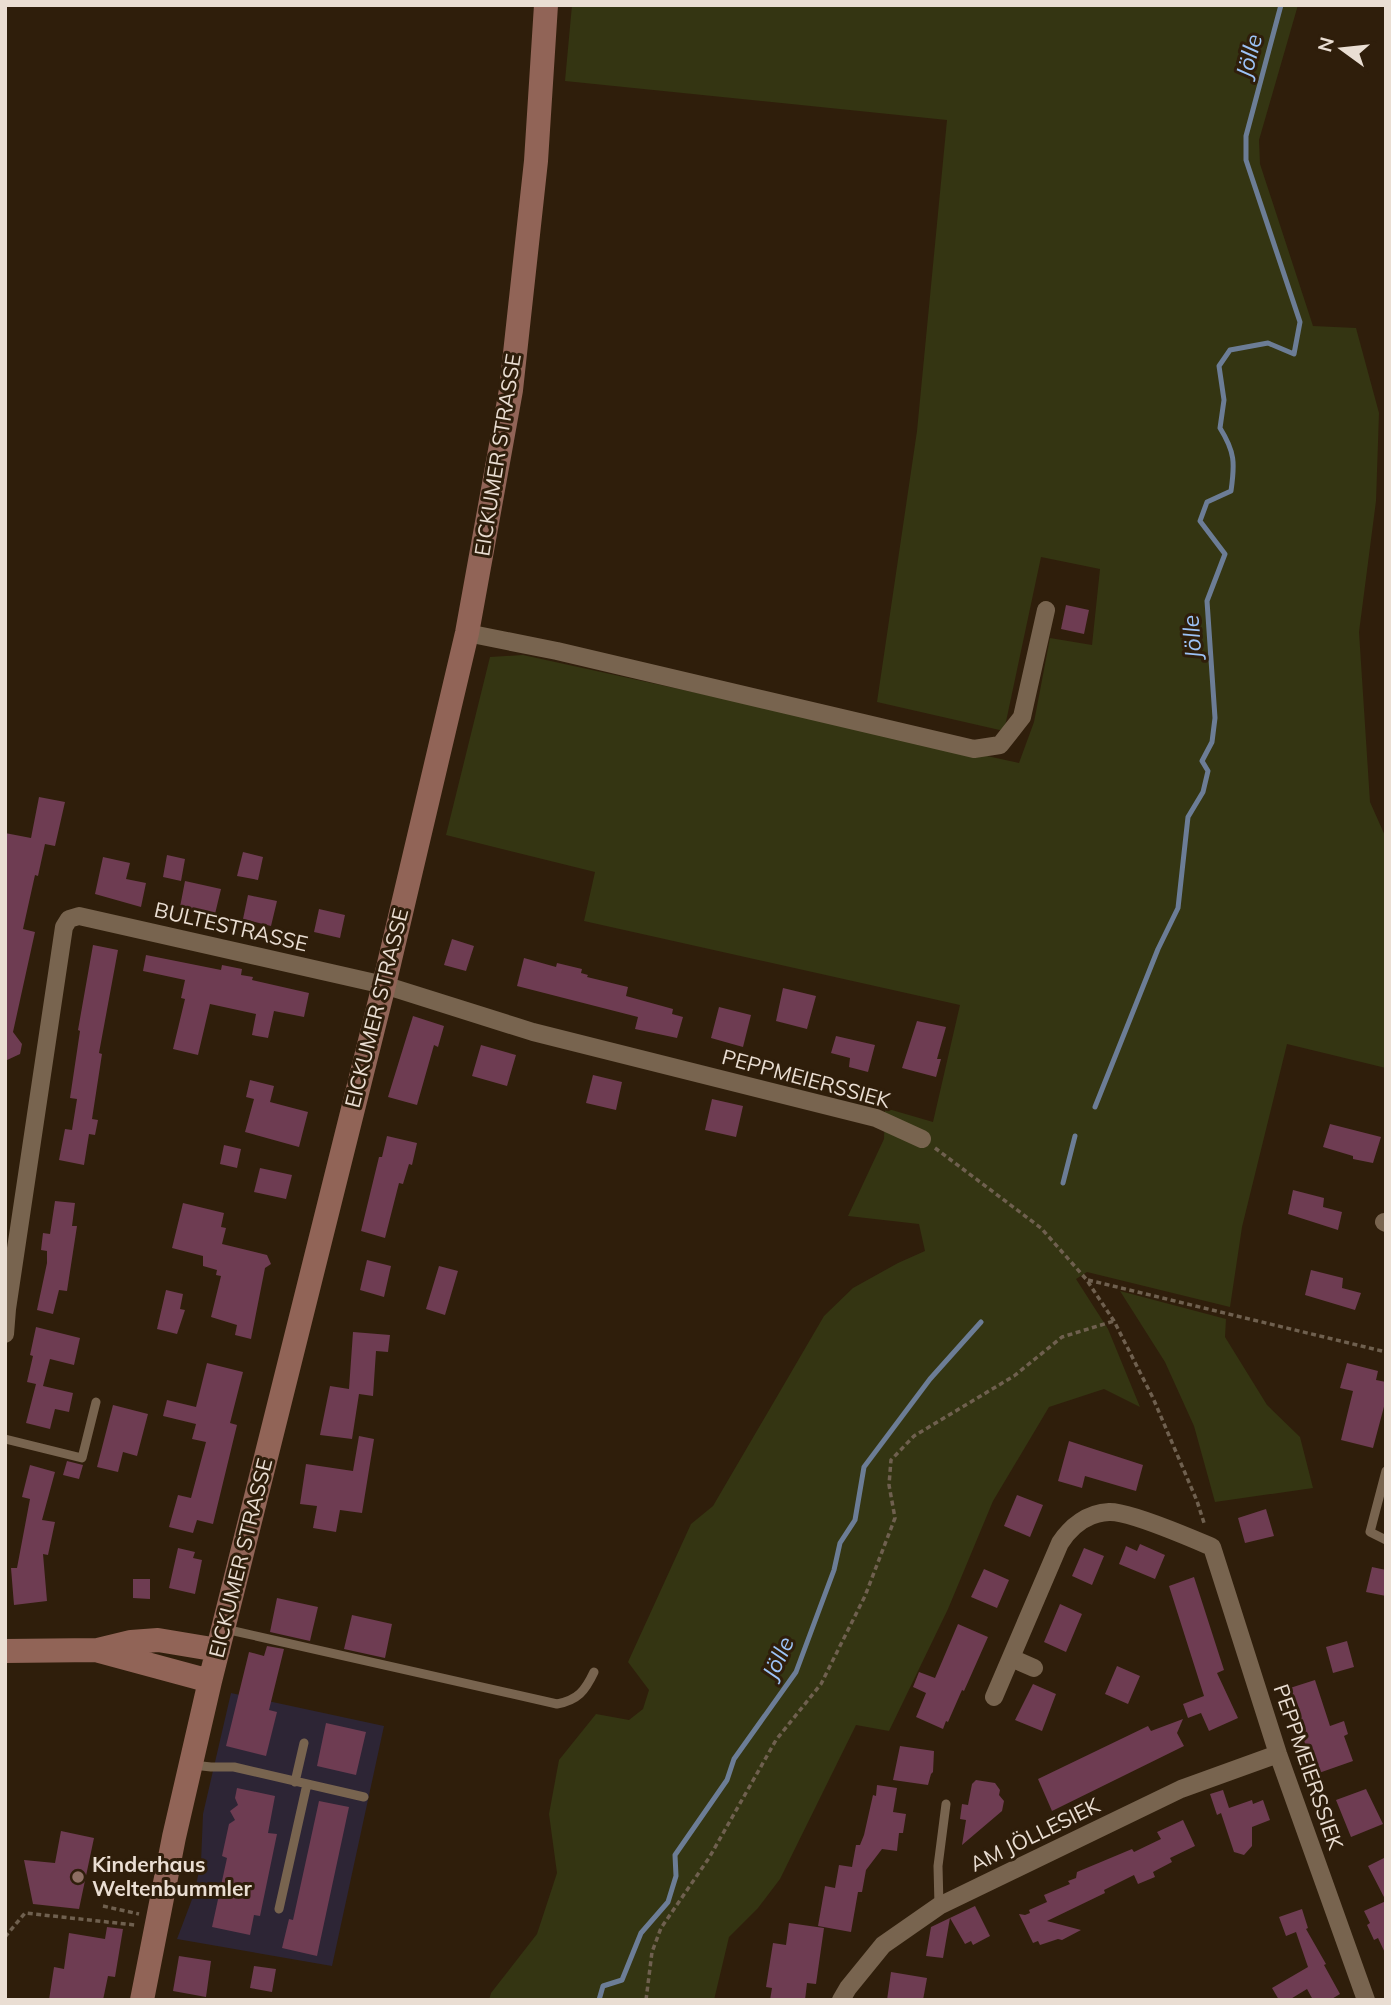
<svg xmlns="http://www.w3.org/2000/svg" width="1391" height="2005" font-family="Mulish,sans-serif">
  <rect width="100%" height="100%" fill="#2f1e0b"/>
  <path fill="#2d2535" d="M231,1693L384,1726L332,1966L177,1939L194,1894L201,1862L203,1814Z"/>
  <path fill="#343512" d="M572,5H1298L1259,140L1260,164L1313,326L1356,328L1379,413L1376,501L1359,632L1370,802L1386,838V1068L1287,1044L1242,1227L1230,1307L1087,1272L1076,1279L1108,1329L1140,1407L1104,1389L1049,1407L993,1501L948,1609L889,1731L856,1725L780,1879L758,1908L729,1937L714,2000H489L491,1993L537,1934L557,1873L549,1814L559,1760L596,1714L629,1720L643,1709L649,1690L628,1662L691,1524L713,1506L824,1316L853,1288L898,1263L925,1251L919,1224L848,1216L884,1139L885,1108L933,1122L960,1005L584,921L595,872L446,835L490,657L523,655L1019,763L1034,722L1050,638L1092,645L1100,569L1041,557L1004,731L877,702L917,431L947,120L565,81Z
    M1120,1291L1226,1319L1225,1337L1267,1405L1300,1437L1313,1488L1215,1502L1194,1426L1165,1362Z"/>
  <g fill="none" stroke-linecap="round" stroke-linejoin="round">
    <path stroke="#6c7d96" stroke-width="5" d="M1095,1107L1158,949L1178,908L1188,817L1203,792L1208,771L1202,761L1212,742L1215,718L1207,601L1225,554L1200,521L1207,502L1231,491C1235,463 1235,452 1220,428L1224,400L1219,366L1230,350L1268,343L1294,354L1300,322L1246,160V136L1281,5
      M1063,1183L1075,1136
      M599,2000L603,1986L622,1980L641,1933L668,1902L676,1876L675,1855L727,1780L734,1759L796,1672L834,1570L840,1543L855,1520L864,1467L930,1379L981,1322"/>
  </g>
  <path fill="#6e3c52" d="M1066,605L1089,610L1084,634L1061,629Z
    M39,797L65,802L55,846L45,844L38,876L35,875L23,929L35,932L13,1032L22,1044L20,1054L5,1061V833L31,838Z
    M243,852L263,857L258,880L237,876Z
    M167,855L185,859L181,881L163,877Z
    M103,857L130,863L126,879L146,883L141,907L95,894Z
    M185,881L221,889L215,914L180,907Z
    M248,895L277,901L271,926L243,919Z
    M319,909L345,915L340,938L314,932Z
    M452,939L474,946L466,971L444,965Z
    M93,945L118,950L99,1053L102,1054L92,1119L98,1120L95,1135L89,1134L84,1165L59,1160L65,1129L72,1130L77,1099L70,1098L80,1031L78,1030Z
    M146,955L221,970L222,965L242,969L241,975L253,977L252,980L309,993L304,1017L274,1011L268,1038L252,1035L256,1014L210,1004L198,1055L173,1049L185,999L181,998L185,980L143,971Z
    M524,958L556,967L557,963L582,969L581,973L588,975L587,977L628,987L626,996L673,1009L672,1014L683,1017L677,1038L635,1029L638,1017L517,986Z
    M783,988L816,996L807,1029L776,1021Z
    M719,1007L751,1015L743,1047L711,1038Z
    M413,1016L444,1026L438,1047L434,1045L417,1105L388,1097Z
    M917,1021L946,1027L937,1059H941L936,1077L902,1068Z
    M836,1036L875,1045L868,1072L849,1067L850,1058L831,1053Z
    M481,1045L516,1055L507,1086L472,1076Z
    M593,1075L622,1082L616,1110L586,1103Z
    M250,1080L274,1086L270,1102L308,1112L299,1147L245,1132L254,1099L246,1097Z
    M712,1099L743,1106L736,1137L705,1130Z
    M1330,1124L1381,1137L1373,1163L1353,1159V1156L1323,1147Z
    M387,1136L417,1143L412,1165L409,1164L403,1184L399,1183L385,1238L361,1231L379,1157H382Z
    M224,1145L241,1149L237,1168L220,1164Z
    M260,1168L292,1175L286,1199L254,1192Z
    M1293,1190L1324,1198L1323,1207L1342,1212L1338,1230L1288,1214Z
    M55,1201L75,1203L72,1226H77L67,1291L59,1290L53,1314L37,1310L47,1263V1251L41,1250L43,1233L50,1234Z
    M183,1203L224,1213L221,1227L226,1228L222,1244L267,1255L271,1264L265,1268L251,1339L235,1335L237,1325L211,1317L221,1276L216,1275L217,1270L203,1266V1256L172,1248Z
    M367,1260L391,1266L384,1297L360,1290Z
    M439,1266L458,1271L445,1315L426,1309Z
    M1311,1270L1343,1278L1342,1288L1361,1293L1355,1310L1305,1295Z
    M166,1290L183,1294L180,1309L185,1310L177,1334L157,1329Z
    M36,1327L80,1338L74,1365L50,1359L43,1386L73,1393L69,1412L55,1409L50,1429L26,1423L36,1384L27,1382L33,1356L30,1355Z
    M353,1332L390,1335L388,1352L376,1351L373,1396L359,1394L352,1439L320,1435L330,1386L349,1389Z
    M207,1363L243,1372L230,1423L237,1425L213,1524L197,1520L193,1533L169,1527L178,1495L191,1498L206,1442L192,1439L196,1424L163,1416L167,1400L196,1407Z
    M1347,1363L1378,1371L1376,1380L1386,1382V1399L1373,1448L1341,1440L1353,1391L1340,1388Z
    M113,1405L148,1414L137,1456L123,1452L118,1472L97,1467Z
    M359,1436L374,1439L362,1513L340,1510L336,1532L313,1528L317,1506L300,1504L306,1464L353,1471Z
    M1069,1441L1143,1465L1136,1491L1085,1476L1082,1488L1058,1481Z
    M67,1461L83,1465L79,1479L63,1475Z
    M30,1465L55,1472L42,1520L55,1522L48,1555L43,1554L47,1601L14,1605L11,1568H17L30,1499L22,1497Z
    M1017,1495L1043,1505L1030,1537L1004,1526Z
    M1266,1509L1274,1536L1245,1543L1238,1518Z
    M1140,1544L1165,1555L1155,1579L1119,1564L1126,1546L1137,1551Z
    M178,1548L195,1552L193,1558L202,1560L195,1594L169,1588Z
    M1084,1548L1104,1556L1092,1585L1072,1576Z
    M1372,1567L1386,1570V1596L1366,1592Z
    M984,1569L1009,1580L997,1608L971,1597Z
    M1194,1577L1224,1670L1217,1673L1238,1718L1209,1731L1201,1713L1188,1718L1183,1704L1204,1696L1169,1586Z
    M133,1579H150V1599L133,1598Z
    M277,1598L318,1607L310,1641L270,1632Z
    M1060,1604L1082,1614L1066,1652L1044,1642Z
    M352,1615L392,1624L385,1658L344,1649Z
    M958,1624L988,1637L964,1691L962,1690L948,1722L946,1721L943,1729L916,1717L926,1693L913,1687L919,1672L935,1678Z
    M1347,1641L1354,1667L1333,1673L1326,1647Z
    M267,1646L284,1649L269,1710L277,1712L266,1756L226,1746L249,1652L264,1656Z
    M1117,1666L1140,1676L1128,1704L1105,1694Z
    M1315,1680L1330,1726L1344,1721L1348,1734L1344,1736L1353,1761L1316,1774L1302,1735H1304L1290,1688Z
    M1033,1684L1056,1694L1042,1731L1015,1720Z
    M1183,1719L1177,1733L1184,1746L1052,1811L1038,1779L1148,1726L1151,1731Z
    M326,1723L366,1732L356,1775L317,1766Z
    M900,1746L934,1751L933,1772L931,1774L928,1785L893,1780Z
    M976,1780L995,1783L1000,1790L999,1795L1004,1801L1002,1811L962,1845L966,1820L960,1819L962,1804L968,1805L972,1784Z
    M877,1785L897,1788L893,1812L906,1814L903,1833H899L897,1851L882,1849L866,1870L862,1892H858L851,1932L818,1926L825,1886L835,1888L839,1865L852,1867L856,1845H860L864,1835L873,1795L876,1796Z
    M237,1788L275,1796L268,1833L277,1834L260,1916L254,1915L250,1935L212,1927L227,1858L222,1856L229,1824L235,1820L230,1811L238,1805L235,1798Z
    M1366,1789L1383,1824L1351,1837L1336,1800Z
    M1223,1790L1229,1808L1252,1800L1253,1804L1263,1800L1270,1820L1252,1827V1846L1244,1855L1234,1852L1221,1813L1217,1815L1210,1794Z
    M319,1801L349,1807L317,1956L282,1948L289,1919L293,1920Z
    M1183,1820L1195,1846L1170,1858L1172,1862L1153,1872L1155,1877L1138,1884L1134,1875L1104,1890L1105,1893L1047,1921L1081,1930L1062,1940L1058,1939L1040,1945L1038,1941L1033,1943L1019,1914L1025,1915L1030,1913L1029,1910L1047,1902L1044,1895L1070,1884L1068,1881L1076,1878L1077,1872L1132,1849L1134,1852L1161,1839L1157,1832Z
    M61,1831L94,1838L79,1909L33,1904L24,1860L55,1863Z
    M1386,1857V1955L1378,1938L1374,1940L1367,1925L1370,1923L1364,1911L1386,1901L1368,1866Z
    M975,1906L990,1936L973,1945L971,1941L965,1944L950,1918L943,1958L926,1956L931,1927Z
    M1302,1909L1308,1928L1306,1929L1326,1964L1324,1965L1340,1994L1330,2000H1313L1307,1989L1289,2000H1279L1272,1988L1308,1967L1296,1932L1286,1936L1279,1917Z
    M789,1923L824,1928L816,1984L807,1983L805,2000H770L772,1988L766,1987L773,1943L786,1945Z
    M107,1927L123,1929L115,1977L108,1976L103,2000H49L54,1967L64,1969L69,1933L105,1939Z
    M179,1956L211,1961L206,1997L173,1991Z
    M254,1966L276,1969L272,1992L250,1988Z
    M891,1972L927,1978L923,2000H887Z"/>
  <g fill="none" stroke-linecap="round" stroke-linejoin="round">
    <path stroke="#6f604f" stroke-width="3.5" stroke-dasharray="5 3.5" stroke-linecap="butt" d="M935,1148L1041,1228L1086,1279L1114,1321L1153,1398L1197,1501L1205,1526
      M1088,1280L1386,1352
      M103,1906L139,1914
      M5,1937L25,1913L135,1925
      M646,2000L652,1952L661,1928L709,1858L776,1740L821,1684L865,1596L895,1518L889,1485L891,1460L914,1436L1014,1376L1062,1337L1114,1321"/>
    <path stroke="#78644f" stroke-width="9" d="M5,1439L82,1458L96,1402
      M1386,1471L1370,1532L1386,1540
      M225,1629L557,1704C578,1700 585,1691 594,1672
      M193,1765L211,1767H234L364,1797
      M295,1782L304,1743
      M939,1906L938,1866L946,1804
      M279,1909L307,1784"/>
    <path stroke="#78644f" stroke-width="18" d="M467,633L557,651L974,749L1000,745L1022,717L1046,610
      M1384,1222L1386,1223
      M5,1334L7,1309L64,927L69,919L79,916L384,985L533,1032L876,1118L922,1139
      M1011,1658L1034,1668
      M994,1697L1060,1543C1071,1526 1088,1513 1109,1512C1129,1511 1191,1538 1212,1547L1278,1754L1366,2000
      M841,2000L848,1988L883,1945L939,1906L1181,1789L1278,1754"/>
    <path stroke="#916457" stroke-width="24" d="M5,1651L98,1650L131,1642L158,1640L218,1650
      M99,1651L210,1681
      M142,2000L174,1837L210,1681L384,985L467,633L511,390L536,161L546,5"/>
  </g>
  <circle fill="#8d6e63" stroke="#2f1e0b" stroke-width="2.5" cx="78" cy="1877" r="7"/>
  <g text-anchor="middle" stroke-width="6" stroke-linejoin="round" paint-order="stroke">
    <g font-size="21" fill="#eaded3" stroke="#2f1e0b">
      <text transform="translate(498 455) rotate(-81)" y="7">EICKUMER STRASSE</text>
      <text transform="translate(231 927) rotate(13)" y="7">BULTESTRASSE</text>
      <text transform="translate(377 1008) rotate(-76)" y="7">EICKUMER STRASSE</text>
      <text transform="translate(806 1079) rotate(15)" y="7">PEPPMEIERSSIEK</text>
      <text transform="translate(241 1558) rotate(-76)" y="7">EICKUMER STRASSE</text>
      <text transform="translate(1308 1767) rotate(71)" y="7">PEPPMEIERSSIEK</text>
      <text transform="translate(1035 1835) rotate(-26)" y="7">AM JÖLLESIEK</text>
    </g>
    <g font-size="21" font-weight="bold" fill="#eaded3" stroke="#2f1e0b" text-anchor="start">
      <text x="92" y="1872">Kinderhaus<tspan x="92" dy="24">Weltenbummler</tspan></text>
    </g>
    <g font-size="23" font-style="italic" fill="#9dc3f7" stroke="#2f1e0b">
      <text transform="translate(1249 56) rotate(-75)" y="8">Jölle</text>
      <text transform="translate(1192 637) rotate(-94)" y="8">Jölle</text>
      <text transform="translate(778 1658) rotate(-65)" y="8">Jölle</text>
    </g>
  </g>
  <rect width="1391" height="2005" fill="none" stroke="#eaded3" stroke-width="14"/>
  <g transform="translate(1342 49) rotate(285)" stroke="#2f1e0b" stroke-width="5" paint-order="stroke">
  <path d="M0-5L12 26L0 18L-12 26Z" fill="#eaded3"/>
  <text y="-10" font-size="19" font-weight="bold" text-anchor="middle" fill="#eaded3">N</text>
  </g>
</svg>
